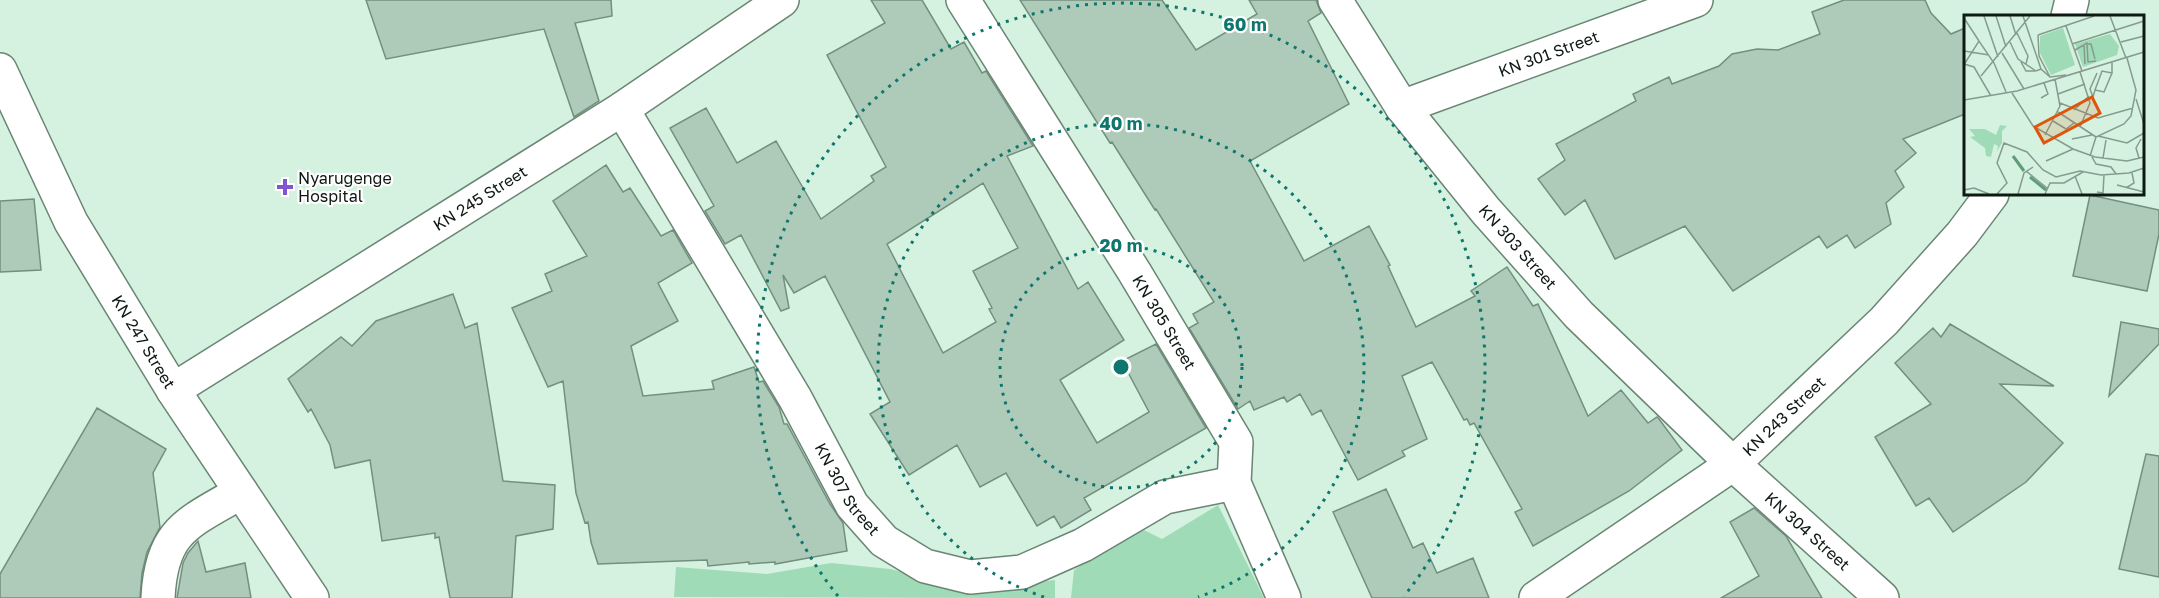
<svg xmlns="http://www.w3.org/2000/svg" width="2159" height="598" font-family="'Golos Text',sans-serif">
  <rect width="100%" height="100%" fill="#d4f2df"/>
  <path fill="#a0dbb8" d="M1218,505L1264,598H1071L1074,570L1125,534L1144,530L1162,539Z
    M831,563L890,569L988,593L1008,586L1055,580V598L674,597L676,567L767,574Z"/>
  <path fill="#aecbb9" stroke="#738f7e" stroke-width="1.5" fill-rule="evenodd" d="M366,0H611L612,16L575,23L599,101L574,117L544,29L386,59Z
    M871,0H922L951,49L964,42L982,73L986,71L1033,146L1007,156L1078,289L1088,282L1124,340L1060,380L1097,443L1149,412L1122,361L1156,344L1206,428L1084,498L1091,510L1061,528L1054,516L1037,526L1006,473L980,487L957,445L909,475L870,414L890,402L825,276L794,293L783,275L789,308L781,311L741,235L725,244L705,211L714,206L670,128L706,108L737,163L776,141L821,219L874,181L871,176L886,167L827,55L885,23ZM983,183L1018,248L973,271L992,308L989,309L996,322L943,353L887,244Z
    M1020,0H1162L1196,50L1257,14L1249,0H1316L1321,13L1308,21L1349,104L1250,161L1304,261L1369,226L1390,265L1388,266L1416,327L1475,296L1471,291L1507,267L1533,306L1538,304L1588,416L1621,390L1648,423L1657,417L1659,419L1682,450L1629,491L1533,546L1515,512L1522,509L1474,423L1470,425L1467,419L1464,420L1432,362L1402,376L1427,439L1402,451L1405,456L1358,480L1321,410L1312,415L1300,394L1287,402L1284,397L1254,410L1250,401L1238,409L1189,328L1198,323L1193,314L1214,302L1156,209L1155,210L1112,142L1110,143Z
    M1844,0H1925L1931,13L1951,34L1965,28V114L1903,139L1916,153L1895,171L1904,187L1886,203L1891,224L1855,248L1847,235L1827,248L1819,236L1733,291L1685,226L1615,259L1585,200L1565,215L1538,179L1565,160L1556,144L1636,101L1633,94L1669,77L1672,84L1719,66L1732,54L1757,49L1778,50L1820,34L1812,12Z
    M606,165L623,192L630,188L661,236L673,230L692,263L658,283L678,321L631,346L643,396L714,389L712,381L754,367L759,382L763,381L779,407L784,424H787L830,504L843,523L847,551L775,564V562L749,564V562L708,566L707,560L598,564L591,542L588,522L585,523L576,493L563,381L548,387L512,308L552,291L545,274L587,256L553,201Z
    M2090,195L2159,210V234L2147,291L2073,276Z
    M34,199L41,270L0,272V201Z
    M453,294L465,328L477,323L503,481L555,485L553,529L516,536L512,598H450L439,537L435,538V533L382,541L370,460L335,468L330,445L311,409L308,412L288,379L341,337L352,346L376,321Z
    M2121,322L2159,329V344L2109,396Z
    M1950,324L2054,386L2000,384L2063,443L2026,482L1953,532L1929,498L1916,506L1875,437L1931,404L1895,363L1933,328L1941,337Z
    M97,408L166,449L153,473L160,527L147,552L142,573L140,598H0V574Z
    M2146,454L2159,456V577L2119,569Z
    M1386,489L1413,548L1423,543L1437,573L1473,558L1489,598H1372L1333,512Z
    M1754,508L1786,536L1822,598H1721L1759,576L1730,522Z
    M198,541L206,572L245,563L251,598H177L183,563L188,553Z"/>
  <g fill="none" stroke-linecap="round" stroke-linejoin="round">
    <g stroke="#6a8574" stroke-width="36">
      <g id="minor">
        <path id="s1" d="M963,0L1135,273L1236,442L1234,483L1284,598"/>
        <path id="s2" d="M1335,0L1402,107L1486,211L1579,315L1733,464L1882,598"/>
        <path d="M2068,16L2072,0"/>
        <path id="s3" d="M0,70L71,222L173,390L312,598"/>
        <path id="s4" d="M1402,107L1696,0"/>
        <path id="s5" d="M622,109L795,398L852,505L884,541L925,566L970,577L1022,572L1083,545L1165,497L1234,483"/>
        <path id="s6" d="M173,390L622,109L782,0"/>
        <path d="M158,598C161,530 188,523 241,492"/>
        <path id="s7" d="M1536,598L1733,464L1884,321L1962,234L1992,194"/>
      </g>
    </g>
    <use href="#minor" stroke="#fff" stroke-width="33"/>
  </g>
  <g fill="none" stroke="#0f766e" stroke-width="3" stroke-dasharray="3 6">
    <circle cx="1121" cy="367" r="121"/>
    <path d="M1044 597A243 243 0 1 1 1198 597"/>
    <path d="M838 596A364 364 0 1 1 1404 596"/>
  </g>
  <path fill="#8155cf" stroke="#fff" stroke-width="2" d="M282 178h6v6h6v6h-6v6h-6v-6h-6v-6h6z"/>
  <g text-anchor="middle" stroke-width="4.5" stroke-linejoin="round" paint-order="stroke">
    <g font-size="16" fill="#0e1912" stroke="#fff">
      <text dy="6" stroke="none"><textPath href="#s4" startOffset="156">KN 301 Street</textPath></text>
      <text dy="6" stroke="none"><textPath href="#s6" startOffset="362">KN 245 Street</textPath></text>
      <text dy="6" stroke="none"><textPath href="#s2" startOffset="308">KN 303 Street</textPath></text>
      <text dy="6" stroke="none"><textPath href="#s1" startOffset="380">KN 305 Street</textPath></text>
      <text dy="6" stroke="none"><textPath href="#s3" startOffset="308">KN 247 Street</textPath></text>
      <text dy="6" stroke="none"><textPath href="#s7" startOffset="308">KN 243 Street</textPath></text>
      <text dy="6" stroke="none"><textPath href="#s5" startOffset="442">KN 307 Street</textPath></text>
      <text dy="6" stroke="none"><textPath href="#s2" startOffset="714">KN 304 Street</textPath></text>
    </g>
    <g font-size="16" fill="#0e1912" stroke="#fff" text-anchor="start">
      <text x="298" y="184">Nyarugenge<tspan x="298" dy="18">Hospital</tspan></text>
    </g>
  </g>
  <g transform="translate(1964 15)">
    <rect width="180" height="180" fill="#d4f2df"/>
    <path d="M99,13L111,50L87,60L76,38V21ZM146,19L155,31L153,40L119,52L111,29ZM36,110L43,111L38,116V128L33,136L34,131L30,129L27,142L22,141L21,133L6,122L11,121L5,114H21L32,120Z" fill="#a0dbb8"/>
    <path fill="none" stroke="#5d9d79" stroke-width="3" d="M49,141L60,156M66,162L82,175"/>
    <path fill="none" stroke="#859b8d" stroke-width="1.5" d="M20,1L34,42M32,1L42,32M46,1L52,20M59,1L77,54L86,62M146,1L162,43M0,3L15,26M102,11L118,56M53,18L64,41L62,49M74,20L75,41L86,62L102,60M74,20L130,1M46,27L54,44L72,56L77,54M157,27L180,21M108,29L180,6M120,29L121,49M124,29H127L131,44M111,35L123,28L124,47L132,46M0,36L25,40M38,38L60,74M57,47L62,56H71M1,48L15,26L30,48L42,77M0,49L10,52L27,81M148,58L138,56L131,75L140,77L148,58V47M17,61L66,1M131,75L129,82L126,74L133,58M48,78L69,111L109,134L131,142L163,146L180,142M94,79L121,69M77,83L84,79L80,68M172,84L180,109M0,85L53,76L180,37M96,88L134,103L169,93M110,95L125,81M94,97L132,122M89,106L102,114L110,108M116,112L126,88L116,57M81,120L96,91L91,64M134,121L163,128L180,118M108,124L128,120M126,141L132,122L160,109L167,101L172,75L163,43M128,142L132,149L147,152L152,159M139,143L142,125M175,143L172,133L177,124M82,146L109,134M62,156L83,173M111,161L118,179M153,170L180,177M162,173L170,168L168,158M0,175L10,173L25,179M133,177L139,178L140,160M33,179L43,168L33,148L40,128L63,137L79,155L92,162L116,156L137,160L165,158L180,153M54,179L60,158L69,152M81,179L86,168H100L119,157"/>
    <path fill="#dd560c" fill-opacity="0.15" stroke="#dd560c" stroke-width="3" d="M128,82L136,98L80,128L71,112Z"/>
    <rect width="180" height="180" fill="none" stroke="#0e1912" stroke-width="3"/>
  </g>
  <circle cx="1121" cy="367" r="9" fill="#0f766e" stroke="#fff" stroke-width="3"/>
  <g font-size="18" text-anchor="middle" font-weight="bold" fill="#0f766e" stroke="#fff" stroke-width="4.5" stroke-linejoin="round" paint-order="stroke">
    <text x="1245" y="31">60 m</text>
    <text x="1121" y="130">40 m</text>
    <text x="1121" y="252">20 m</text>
  </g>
</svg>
